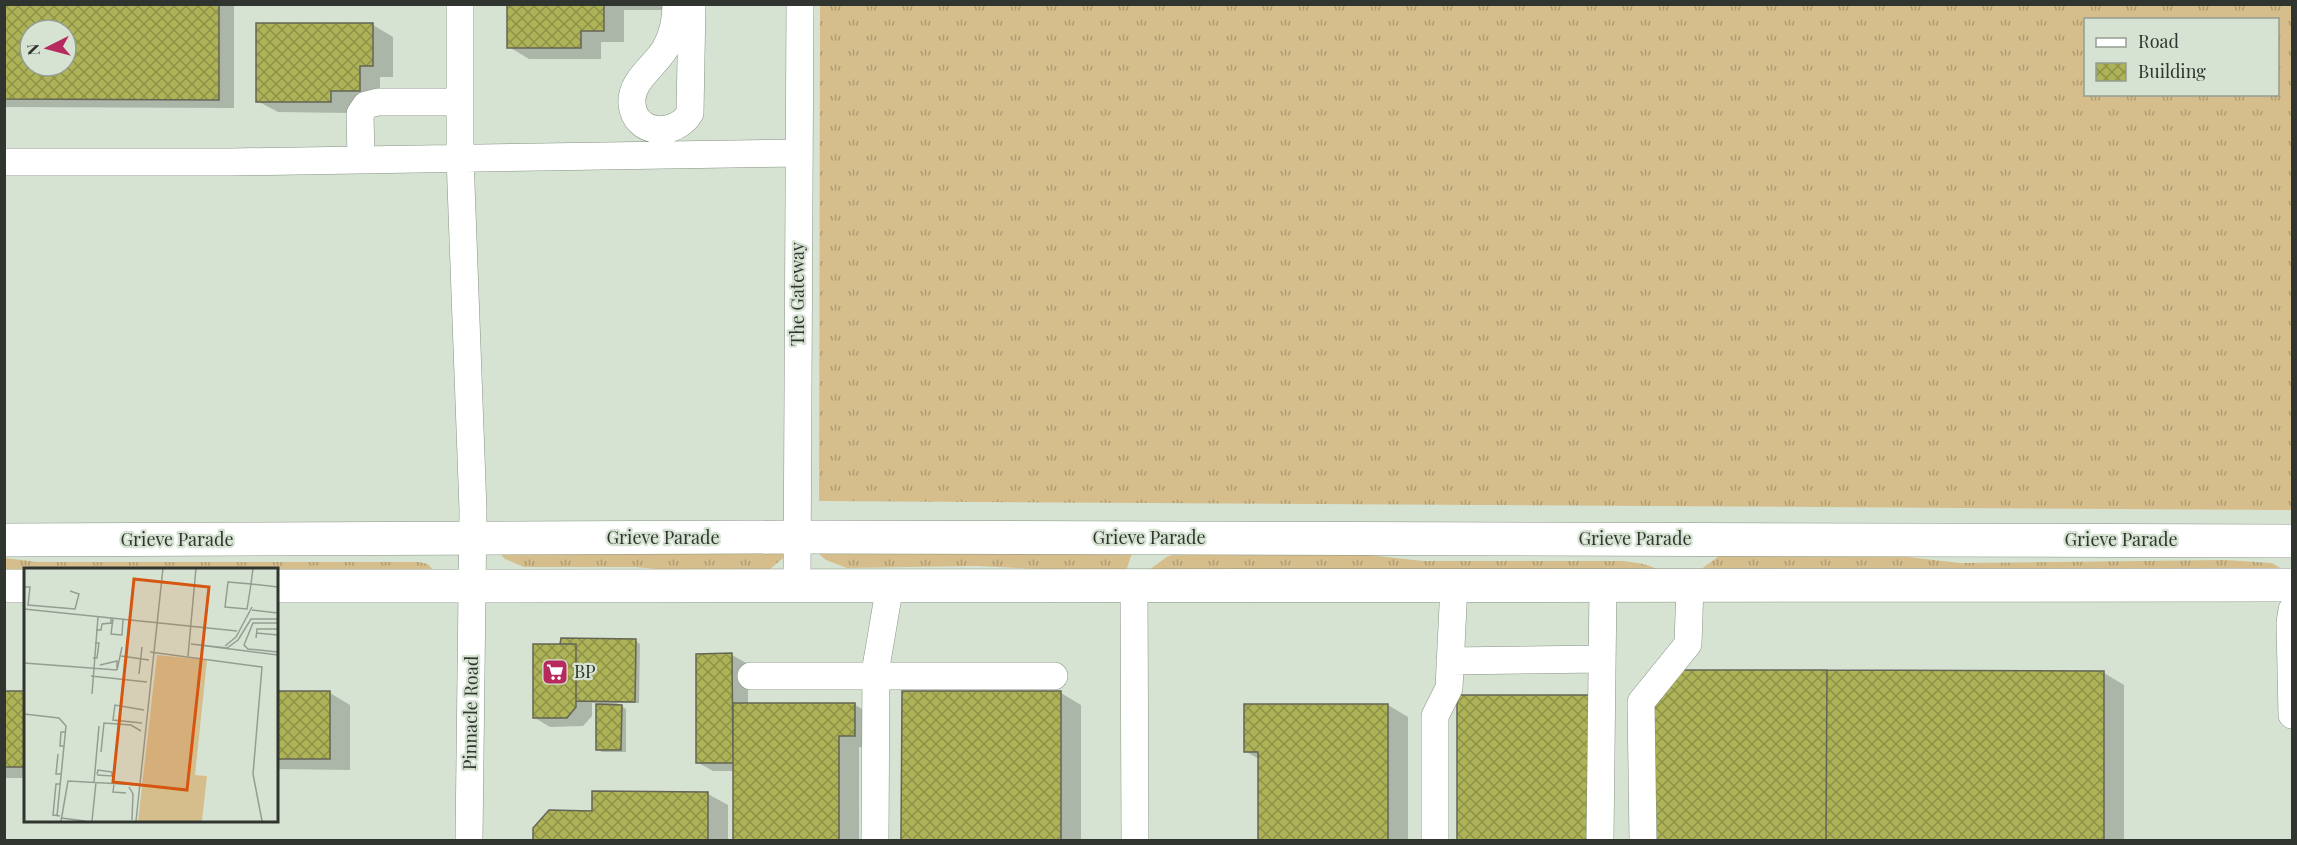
<svg xmlns="http://www.w3.org/2000/svg" width="2297" height="845" font-family="'Playfair Display',serif">
  <defs>
    <pattern id="grass-tufts" width="24" height="20" patternUnits="userSpaceOnUse" patternTransform="scale(1.5)"><rect width="24" height="20" fill="#d6be8c"/><path d="M3 7l-1-3M5 7V3M7 7l1-3M15 17l-1-3M17 17v-4M19 17l1-3" fill="none" stroke="#ae9b73"/></pattern>
    <pattern id="building-cross-hatch" width="8" height="8" patternUnits="userSpaceOnUse" patternTransform="scale(1.5)"><rect width="8" height="8" fill="#adb356"/><path d="M0 0l8 8M0 8l8-8" fill="none" stroke="#8d9248"/></pattern>
  </defs>
  <rect width="100%" height="100%" fill="#d6e3d3"/>
  <path fill="url(#grass-tufts)" fill-rule="evenodd" d="M820,5H2292V510L819,501ZM2086,20H2278V94H2086Z
    M1133,550L1124,577L1060,570L977,566L847,568L826,560L819,554L823,551Z
    M505,552L783,553V558L768,571L732,576L635,567H524L505,559L501,555Z
    M1186,552H1340L1423,561H1623C1638,563 1652,564 1664,574L1149,570L1168,556Z
    M1874,553L1960,563L2225,560L2272,563L2284,570H1700L1719,556Z
    M5,558L38,562H419L428,564L435,572L276,577V569H26L25,578H5Z"/>
  <path fill="#0003" fill-rule="evenodd" d="M4,4H234V108L4,107ZM30,30H66V66H30Z
    M509,4H681V10H624V42H601V59H529L509,47Z
    M373,25L393,37V77H380V102H351V113L278,112L257,101Z
    M636,641L640,644L639,703H617L626,709V752H602L597,749L598,703H592V716L583,726L550,727L535,718Z
    M697,655H732L748,664V705H855L875,716V747H859V840H735L734,771H713L697,762Z
    M2104,673L2124,685V840H1651Z
    M903,692L1061,693L1081,705V840H903Z
    M4,693H26V778H4Z
    M276,693H330L350,705V770L276,769Z
    M1459,697L1613,840H1459Z
    M1388,705L1408,717V840H1260L1259,759L1245,751Z
    M593,792L708,794L728,805V840H534L535,828L593,812Z"/>
  <path fill="url(#building-cross-hatch)" stroke="#646655" stroke-width="1.5" fill-rule="evenodd" d="M4,4H219V100L4,99ZM30,30H66V66H30Z
    M507,4H604V31H581V48H507Z
    M256,23H373V66H360V91H331V102H256Z
    M561,638L636,639L635,702L576,701V644H560Z
    M533,644H576V707L567,718H533Z
    M732,653L733,763H696V654Z
    M1682,670H1827L1826,840H1650V706Z
    M1827,670L2104,671V840H1826Z
    M4,691H26V767H4Z
    M276,691H330V759H276Z
    M902,691H1061V840H901Z
    M1457,695H1592L1593,840H1457Z
    M733,703H855V736H839V840H733Z
    M596,704L622,705L621,750H596Z
    M1244,704H1388V840H1258V752H1244Z
    M592,791L708,792V840H533V828L549,810L592,811Z"/>
  <g fill="none" stroke-linecap="round" stroke-linejoin="round">
    <g stroke="#869283" stroke-width="28">
      <path id="minor" d="M460,4V157L473,510L469,840
        M676,4C676,20 673,35 665,49C654,67 630,81 632,104C635,136 676,137 690,113L692,4
        M361,159L360,114L366,105L378,102H460
        M4,162H231L798,153
        M797,584L800,4
        M1134,585L1135,840
        M2292,610L2290,623L2292,715
        M1450,661L1602,659
        M751,676H1054
        M875,840L876,667L890,585
        M1435,840V716L1449,688L1454,585
        M1600,840L1603,586
        M1643,840L1641,702L1688,644L1690,585"/>
    </g>
    <g stroke="#869283" stroke-width="34">
      <path id="major" d="M4,540L796,537L2292,541
        M4,586H26
        M276,586L2292,585"/>
    </g>
    <use href="#minor" stroke="#fff" stroke-width="27"/>
    <use href="#major" stroke="#fff" stroke-width="33"/>
  </g>
  <defs>
    <g id="supermarket-square" transform="scale(1.35)"><rect x="-9" y="-9" width="18" height="18" rx="4" fill="#b72a5e" stroke="#d6e3d3"/><path d="M-6-5.5h2.5l.6 2H6L4.5 2H-2.5L-4.4-4H-6ZM-1.5 3.2a1.3 1.3 0 1 0 .1 0ZM3 3.2a1.3 1.3 0 1 0 .1 0Z" fill="#fff"/></g>
  </defs>
  <g fill-rule="evenodd">
    <use href="#supermarket-square" x="555" y="672"/>
  </g>
  <g text-anchor="middle" stroke-width="4.5" stroke-linejoin="round" paint-order="stroke">
    <g font-size="18" fill="#30352f" stroke="#d6e3d3">
      <text transform="translate(798 294) rotate(-90)" y="6">The Gateway</text>
      <text x="663" y="544">Grieve Parade</text>
      <text x="1149" y="544">Grieve Parade</text>
      <text x="1635" y="545">Grieve Parade</text>
      <text x="177" y="546">Grieve Parade</text>
      <text x="2121" y="546">Grieve Parade</text>
      <text transform="translate(471 713) rotate(-89)" y="6">Pinnacle Road</text>
    </g>
    <g font-size="18" fill="#30352f" stroke="#d6e3d3" text-anchor="start">
      <text x="574" y="678">BP</text>
    </g>
  </g>
  <g transform="translate(24 568)">
    <rect width="254" height="254" fill="#d6e3d3"/>
    <path d="M133,87L183,92L171,207L183,208L178,253H114Z" fill="#d6be8c"/>
    <path fill="none" stroke="#949d91" stroke-width="1.5" d="M229,0L227,16L254,19M204,14L227,16L223,41L201,39ZM0,19H6L4,37L51,41L55,26L46,23M0,41L213,63M228,42L254,45M89,51L87,66L98,67L99,52M254,51H227L214,72L203,80L167,76L254,87M254,55H229L220,77L224,81L254,84M72,62H77L78,56L87,55V50M232,65L254,67M232,70L233,61H254M201,78L212,69L228,39M126,84L238,99L229,206L238,253M97,88L125,92M164,88L172,0M69,90H73L75,75H71M0,95L93,102M76,97L93,93V102M93,102L98,79M115,106L118,79M67,108L123,114M68,126L74,49M0,146L35,150L42,158L33,248M118,155L89,152L91,137L120,142M40,178H36L37,164H41M77,184L80,155L107,157L117,163M34,186L32,206H37M73,206L74,202L88,204M73,207L88,208V204M70,214L75,158M90,216L89,224L102,225M105,219L109,226L108,252M36,248L29,247L32,216H36M37,250L61,253M37,253L44,213L116,217M68,253L72,214M112,253L139,0"/>
    <path fill="#d65510" fill-opacity="0.15" stroke="#d65510" stroke-width="3" d="M110,11L185,19L163,222L89,214Z"/>
    <rect width="254" height="254" fill="none" stroke="#30352f" stroke-width="3"/>
  </g>
  <rect width="2297" height="845" fill="none" stroke="#30352f" stroke-width="12"/>
  <rect x="2084" y="18" width="195" height="78" fill="#d6e3d3" stroke="#949d91" stroke-width="1.5"/>
  <rect x="2096" y="38" width="30" height="9" fill="#ffffff" stroke="#949d91" stroke-width="1.5"/>
  <text x="2138" y="48" font-size="18" fill="#30352f">Road</text>
  <rect x="2096" y="63" width="30" height="18" fill="url(#building-cross-hatch)" stroke="#949d91" stroke-width="1.5"/>
  <text x="2138" y="78" font-size="18" fill="#30352f">Building</text>
  <g transform="translate(48 48) rotate(264)"><circle r="28" fill="#d6e3d3" stroke="#949d91" stroke-width="1.5"/>
  <path d="M0-4.5L10 22L0 15L-10 22Z" fill="#b72a5e"/>
  <text y="-9" font-size="16" font-weight="bold" text-anchor="middle" fill="#30352f">N</text>
  </g>
</svg>
